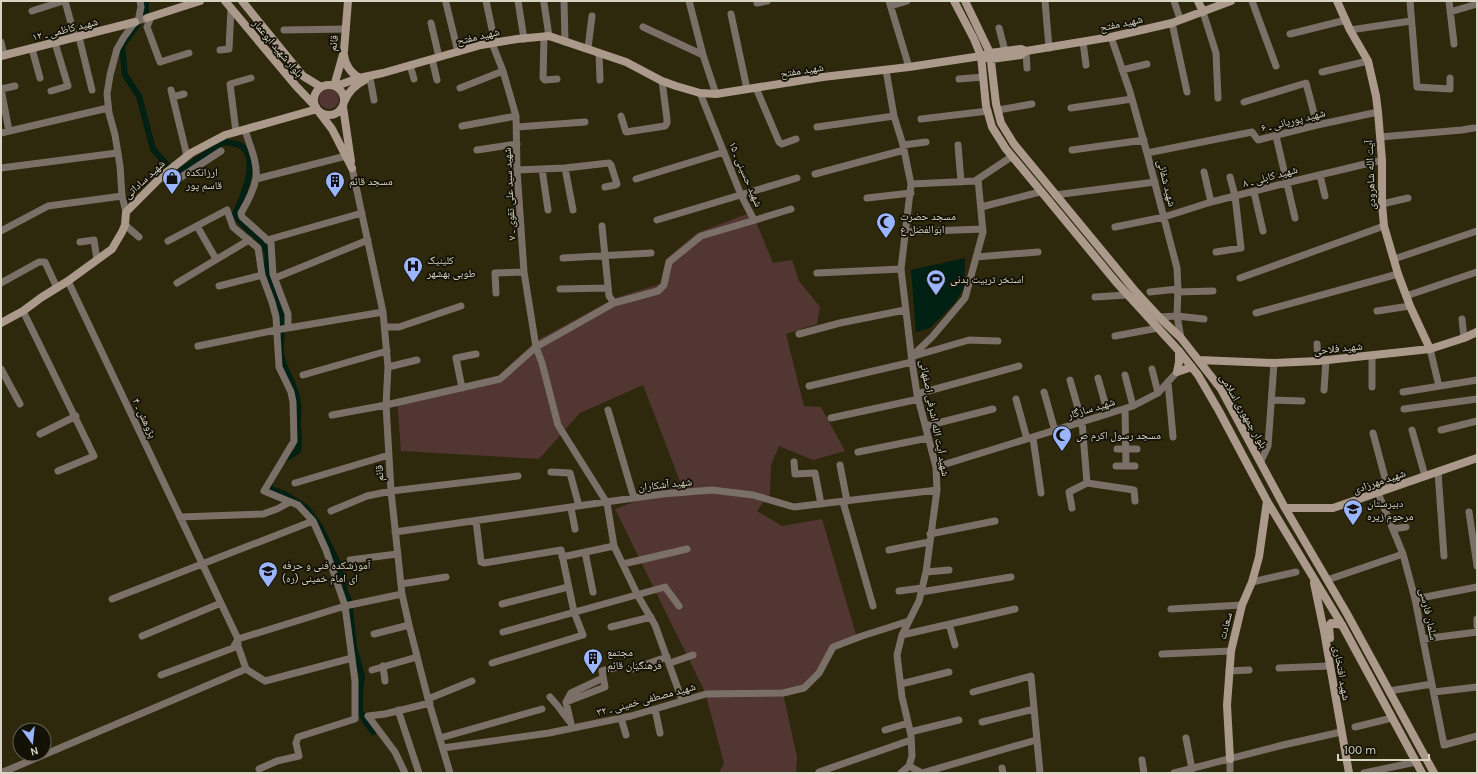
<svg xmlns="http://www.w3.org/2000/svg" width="1478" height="774" font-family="Karla,'Noto Naskh Arabic',sans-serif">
  <rect width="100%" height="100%" fill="#2e280c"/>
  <path fill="#523632" d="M319 99a10 10 0 1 1 20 0a10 10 0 1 1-20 0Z
    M752,212L773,263L792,260L799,281L820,307L817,324L786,334L804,406L821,407L845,451L813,460L779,446L771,465L770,494L757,511L782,526L822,519L857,638L833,647L804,688L783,693L797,757L796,773H719L724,763L705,692L615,509L681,484L643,385L580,413L539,459L401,451L397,399L497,377L536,341L615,298L660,284L666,259L697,233Z"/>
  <path fill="#002014" d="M965,258L964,288L954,304L930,328L916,332L911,270Z"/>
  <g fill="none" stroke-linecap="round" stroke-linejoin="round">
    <path stroke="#002014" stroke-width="6" d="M146,1V13L122,46L125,75L139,96L153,149L167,165
      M175,172L177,173L224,142C228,143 235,143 239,145C262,155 242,199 235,214C242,229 261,235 267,251C269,258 265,267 267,275C270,290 279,302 282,318C283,329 280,342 281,354C283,367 290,376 294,388C300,401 298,413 298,427C299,435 299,442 298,451L283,460
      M270,480L269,482L271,489L285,494L307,508L320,527L338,563L345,592L349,600L354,647L362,676L360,693V711L367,724L373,732"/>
    <path stroke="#7b7067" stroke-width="7" d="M65,1L75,38
      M486,1L495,43
      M518,1L524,39
      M564,1L565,42
      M689,1L703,55L716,94
      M889,1L909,67
      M1045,1L1049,48
      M1174,1L1180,19
      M1252,1L1276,66
      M1410,1L1417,87L1450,89V78
      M1449,1L1454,44
      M446,3L458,52
      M544,3L549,36
      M757,3L767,1
      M891,6L907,1
      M32,11L63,1
      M1203,12L1216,53L1218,98
      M1450,12L1477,4
      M731,14L747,89
      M151,17L147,27L160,62L189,53
      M138,21L141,7L140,1
      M431,23L439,57
      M1172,23L1187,92
      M643,27L703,55
      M999,28L1005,51
      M284,30L346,29
      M1350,30L1411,21
      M1290,34L1346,20
      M79,37L92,90
      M544,37L543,78L545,80L557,79
      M1111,37L1130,92L1147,153L1177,268L1178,289L1177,316L1181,338
      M1,42L4,55
      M1083,42L1086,65
      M492,43L503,71L516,116L517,170L524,272L536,347L542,363L558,425L607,503L614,546L638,596L655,625L682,700
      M588,48L592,16
      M32,49L40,78
      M220,50L229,49L231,8
      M1026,51L1027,68
      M599,53L600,80
      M432,59L437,80
      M410,65L414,79
      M886,70L894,116L903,145L911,184L901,269L912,362L917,394L936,467L937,490L926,572L919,601L902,635L897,655L902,697L911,735L912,756L909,766
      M1122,70L1147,64
      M1322,72L1368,61
      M370,78L374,100
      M959,79L983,77
      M460,88L503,71
      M756,88L779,142L782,144L796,139
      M171,90L187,156
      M51,91L68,86L55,43
      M173,97L184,94
      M1244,102L1306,83L1317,125
      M1071,108L1132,99
      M998,110L1032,104
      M621,116L626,132L665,126L667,123V119L662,81
      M921,119L988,111
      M462,126L516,116
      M517,127L585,122
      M817,127L894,116
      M245,130C249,144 258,162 256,178C254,189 247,203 241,213L242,217L271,243L273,274L288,314V328
      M9,131L1,89L15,86
      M236,132L230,84L251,78
      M1,133L108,108
      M1276,136L1295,218
      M1380,137L1462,130L1474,128
      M903,145L926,142
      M958,145L961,182
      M477,150L517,144
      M1072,150L1144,140
      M1147,153L1252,132L1258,140L1317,125L1378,112
      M1,168L117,153
      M352,168L383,312L388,367L386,405L391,491L402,594L409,625L428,699L450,773
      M565,168L573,210
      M542,169L548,210
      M517,170L565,168L609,163L611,165L617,184L615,185L605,187
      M1204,172L1211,202
      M166,173L172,183L221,151
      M815,174L904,150
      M1320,175L1325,196
      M256,179L346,156
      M636,179L724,152
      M911,184L975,181L1011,157
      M1254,192L1263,231
      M1055,195L1155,182
      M867,198L911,193
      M1382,204L1408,198
      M981,207L1040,192
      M126,212L122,196L120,166L115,135L109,113L107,94L110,75L117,49L124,37L135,22L147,18
      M657,220L797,178
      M752,221L791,209
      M125,225L139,237
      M197,226L216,259
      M602,226L609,296L614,303
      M1115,227L1164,217L1211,202L1286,183L1382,160
      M1,231L48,206L122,196
      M906,232L983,229
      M267,240L362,213
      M168,241L227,210L233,227L258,248L262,275L272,302L276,317L279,367L291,392L293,402L294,441L264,491L298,505L313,521L326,550L345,606L355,681V719L298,737L296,743L299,756L277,761L259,769
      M80,242L94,240L97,260
      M1216,252L1241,248L1235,196L1230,177
      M976,257L1038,252
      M563,258L651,253
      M1394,259L1477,231
      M817,273L901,269
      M275,278L368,240
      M1240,278L1384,226
      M68,281L238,639V646L246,669L265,681L352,658
      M1,283L39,262H45L57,288
      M177,283L249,240
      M219,286L262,275
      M560,289L608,288
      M1150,292L1178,289
      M1177,292L1213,291
      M496,293L495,273L524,272
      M1406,296L1477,272
      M1095,297L1127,295
      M23,311L94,456L58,471
      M1377,311L1410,306
      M1256,313L1398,274
      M1159,317L1177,316L1204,319
      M1462,319L1464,338
      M385,327H399L461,306
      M799,334L840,323L905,310
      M1115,336L1158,328
      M1317,344L1318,361
      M198,346L276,330L383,312
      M1430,349L1439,386
      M912,356L932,337L965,298L983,232L978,179
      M914,356L969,340L998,341
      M388,367L417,360
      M1,369L20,404
      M1152,369L1158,393
      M303,375L387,351
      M1125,375L1133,406
      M1098,378L1108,414
      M1070,380L1082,422L1087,483L1134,490L1135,501
      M1168,382L1173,437
      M809,386L912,362
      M1372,387V355
      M462,388L456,358L476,354
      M1324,390L1326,360
      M1044,392L1055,431
      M1403,392L1477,380
      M917,394L1019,366
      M1016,399L1027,439
      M1272,400L1302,401
      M1125,409L1126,466
      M1404,409L1477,399
      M608,410L634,498
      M332,415L386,405L500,379L536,347L614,303L658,291L664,285L669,262L701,236L752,221L753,218L741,195L700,93
      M831,418L919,399
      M926,426L993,409
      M1412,430L1425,476
      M1441,430L1477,421
      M1373,433L1388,489
      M40,434L76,416
      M1033,438L1041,493
      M1117,449H1137
      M858,452L928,438
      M1261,461L1268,446L1274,363
      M794,462L795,474L815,473L821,504
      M840,465L847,501
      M1116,466H1135
      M936,467L1133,406L1158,393L1177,372
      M551,472L570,473L579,506
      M1438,472L1444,556
      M295,483L389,455
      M1378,493L1403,554L1415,599L1444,745L1477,736
      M843,502L873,606
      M571,508L575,529
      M1072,508L1069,492L1087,483
      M331,511L367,496L391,491L518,476
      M1469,512L1477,566
      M180,517L263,514L277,509L290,502
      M476,521L481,562L484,563L561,550L574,612L583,635L492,663
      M1393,529L1406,527
      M395,532L662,494L712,490L753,495L794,507L937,490
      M930,534L995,521
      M889,550L929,542
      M585,552L593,592
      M562,557L614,546
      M350,560L397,554
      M623,564L687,549
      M926,572L949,570
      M1327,580L1403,554
      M1252,582L1296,572
      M401,584L446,577
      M899,591L922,588
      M921,592L1011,577
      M112,599L313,521
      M1415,599L1477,587
      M502,604L568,587
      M1171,609L1242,605
      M1477,619V626
      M949,624L955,645
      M611,627L651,617
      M503,632L665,587L679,606
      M374,634L409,625
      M902,635L1015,609
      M142,636L221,603
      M1423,639L1477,632
      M1162,654L1231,651
      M670,663L693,655
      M383,666L385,681
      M1279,668L1330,666
      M632,669L667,657
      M372,670L417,657
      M1229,671L1249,670
      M161,675L233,648L238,639L345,606L402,594
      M901,684L949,672
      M1389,691L1432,684
      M973,692L1031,676L1040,773
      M1434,692L1477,687
      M550,697L557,705L569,721
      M428,699L472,681
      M566,702L571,693L603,678
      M655,709L660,733
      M398,710L419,773
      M621,718L626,735
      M982,722L1034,709
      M1355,727L1392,718
      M572,728L566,702L605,687L602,671L617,667
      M885,730L908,723
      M910,732L959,720
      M440,738L542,709
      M1186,738L1192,769
      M443,748L549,733L631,716L706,694L783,693L804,688L819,673L833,647L862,636L909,621
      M1142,760L1144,773
      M909,766L922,773L1036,740
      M1002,768L1003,773
      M819,772L911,740
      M1,773L246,669
      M405,773L395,752L368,716L385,714L430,703
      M901,773L909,766
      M1174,773L1283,745L1341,732
      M1230,773V759
      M1364,773L1416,762"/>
    <path stroke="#ab9a8b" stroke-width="8" d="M225,1L296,86L316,107
      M242,1L303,76L321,87
      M954,1L974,39L981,56L986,106L992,127L1006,149L1116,282L1179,351L1198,375L1219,411L1267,501L1342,625L1422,773
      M965,1L990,53L996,104L1001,123L1014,144L1136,292L1159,317L1181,338L1221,389L1285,508L1346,612L1434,773
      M1198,1L1203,12
      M1337,1L1350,30L1368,61L1376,96L1378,112L1382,160V204L1384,226L1398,274L1410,306L1430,349
      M147,18L200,1
      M344,55C345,65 350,72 359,78
      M1,56L135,22
      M987,58L991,59L1021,55L1026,51
      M314 100a15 15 0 1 1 30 0a15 15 0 1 1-30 0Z
      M334,86L344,51L348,1
      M336,86L359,78L383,73L481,45L517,39L549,36L626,62L662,81L676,86L700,93L716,94L823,77L909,67L981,56L990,53L1021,49L1026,51L1111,37L1172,23L1231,1
      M344,102C348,92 355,85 365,80
      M343,107L351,161
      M319,112L332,129L352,168
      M1,323L23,311L42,297L68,281L112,249L122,232L125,225L126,212L162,176L191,153L225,135L317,109
      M1179,351V362L1177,372L1192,367
      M1199,360L1274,363L1318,361L1430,349L1464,338L1477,332
      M1285,508H1333L1477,458
      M1314,583L1324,631L1349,773
      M1330,638L1329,626L1331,623L1342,625
      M1230,759L1227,705L1231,651L1242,605L1252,582L1259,557L1267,501"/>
  </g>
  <defs>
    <g id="shop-pin" transform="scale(1)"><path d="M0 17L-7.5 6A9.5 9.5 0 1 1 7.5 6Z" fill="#9ab5fd" stroke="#131106"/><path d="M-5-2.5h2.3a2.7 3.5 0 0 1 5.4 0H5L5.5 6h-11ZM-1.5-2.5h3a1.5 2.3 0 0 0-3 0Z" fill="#111"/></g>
    <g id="building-pin" transform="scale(1)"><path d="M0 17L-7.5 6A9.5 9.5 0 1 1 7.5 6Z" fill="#9ab5fd" stroke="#131106"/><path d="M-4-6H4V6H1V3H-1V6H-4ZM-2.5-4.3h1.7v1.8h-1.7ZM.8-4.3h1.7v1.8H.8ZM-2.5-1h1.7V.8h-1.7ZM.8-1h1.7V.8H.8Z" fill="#111"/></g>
    <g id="mosque-pin" transform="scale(1)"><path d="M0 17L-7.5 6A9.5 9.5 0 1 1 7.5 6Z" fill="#9ab5fd" stroke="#131106"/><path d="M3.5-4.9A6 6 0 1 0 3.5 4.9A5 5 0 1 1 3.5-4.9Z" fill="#111"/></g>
    <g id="hospital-pin" transform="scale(1)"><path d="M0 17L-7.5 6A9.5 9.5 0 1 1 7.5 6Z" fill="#9ab5fd" stroke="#131106"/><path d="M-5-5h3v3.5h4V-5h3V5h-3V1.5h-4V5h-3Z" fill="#111"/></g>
    <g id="stadium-pin" transform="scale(1)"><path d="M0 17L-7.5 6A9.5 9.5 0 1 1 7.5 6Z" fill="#9ab5fd" stroke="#131106"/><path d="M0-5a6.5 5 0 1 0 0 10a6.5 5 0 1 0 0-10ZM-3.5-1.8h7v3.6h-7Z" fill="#111"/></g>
    <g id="school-pin" transform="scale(1)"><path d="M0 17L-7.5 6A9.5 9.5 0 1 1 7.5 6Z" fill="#9ab5fd" stroke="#131106"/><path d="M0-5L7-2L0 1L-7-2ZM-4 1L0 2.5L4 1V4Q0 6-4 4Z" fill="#111"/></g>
    <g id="university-pin" transform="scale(1)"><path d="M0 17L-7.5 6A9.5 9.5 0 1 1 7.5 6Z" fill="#9ab5fd" stroke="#131106"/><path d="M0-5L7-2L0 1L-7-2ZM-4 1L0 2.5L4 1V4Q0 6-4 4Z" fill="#111"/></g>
  </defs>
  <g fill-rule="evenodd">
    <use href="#shop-pin" x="172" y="178"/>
    <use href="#building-pin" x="335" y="181"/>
    <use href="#mosque-pin" x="886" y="222"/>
    <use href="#hospital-pin" x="413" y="266"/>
    <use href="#stadium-pin" x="936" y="279"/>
    <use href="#mosque-pin" x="1062" y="435"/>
    <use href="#school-pin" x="1353" y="509"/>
    <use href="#university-pin" x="268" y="571"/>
    <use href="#building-pin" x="593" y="658"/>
  </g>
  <g text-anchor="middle" stroke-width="3.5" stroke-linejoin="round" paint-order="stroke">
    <g font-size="11" fill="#d8d4c4" stroke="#131106">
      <text transform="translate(1121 23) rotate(-12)" y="4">شهید مفتح</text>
      <text transform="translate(65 29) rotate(-14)" y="4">شهید کاظمی ـ ۱۲</text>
      <text transform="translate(478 36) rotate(-13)" y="4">شهید مفتح</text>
      <text transform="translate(333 43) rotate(-83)" y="4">قائم</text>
      <text transform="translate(278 48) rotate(50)" y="4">بلوار شهید ابوعمار</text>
      <text transform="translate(802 70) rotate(-9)" y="4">شهید مفتح</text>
      <text transform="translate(1293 120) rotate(-14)" y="4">شهید پوریانی ـ ۶</text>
      <text transform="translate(746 174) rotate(67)" y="4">شهید حسینی ـ ۱۵</text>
      <text transform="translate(1370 175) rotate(-92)" y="4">آیت الله شاهرودی</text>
      <text transform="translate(1270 176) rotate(-15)" y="4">شهید کابلی ـ ۸</text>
      <text transform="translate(144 179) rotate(-43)" y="4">شهید ساداتی</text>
      <text transform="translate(1167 183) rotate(76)" y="4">شهید شفائی</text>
      <text transform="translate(509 194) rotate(-93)" y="4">شهید سید علی تقوی ـ ۷</text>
      <text transform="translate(1338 348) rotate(-6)" y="4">شهید فلاحی</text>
      <text transform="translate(1091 408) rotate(-17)" y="4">شهید سازگار</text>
      <text transform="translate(1244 411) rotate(60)" y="4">بلوار جمهوری اسلامی</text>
      <text transform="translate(145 418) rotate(65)" y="4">پژوهش ـ ۴</text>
      <text transform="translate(935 418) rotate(79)" y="4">شهید آیت الله اشرفی اصفهانی</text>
      <text transform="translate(379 473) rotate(-93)" y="4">قائم</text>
      <text transform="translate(1379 481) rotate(-19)" y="4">شهید مهرزادی</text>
      <text transform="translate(665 484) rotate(-6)" y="4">شهید آشکاران</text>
      <text transform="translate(1429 614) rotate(78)" y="4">سلمان فارسی</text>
      <text transform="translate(1225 626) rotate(-76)" y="4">سعادت</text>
      <text transform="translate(1342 673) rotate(80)" y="4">شهید افتخاری</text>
      <text transform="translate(646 699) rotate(-15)" y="4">شهید مصطفی خمینی ـ ۳۲</text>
    </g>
    <g font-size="11" fill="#d8d4c4" stroke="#131106" text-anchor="start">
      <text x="186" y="176">ارزانکده<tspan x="186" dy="13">قاسم پور</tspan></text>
      <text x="349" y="185">مسجد قائم</text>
      <text x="900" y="220">مسجد حضرت<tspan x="900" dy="13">ابوالفضل ع</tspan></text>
      <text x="427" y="264">کلینیک<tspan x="427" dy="13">طوبی بهشهر</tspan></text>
      <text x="950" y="283">استخر تربیت بدنی</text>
      <text x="1076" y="439">مسجد رسول اکرم ص</text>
      <text x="1367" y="507">دبیرستان<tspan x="1367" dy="13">مرحوم زیره</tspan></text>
      <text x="282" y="569">آموزشکده فنی و حرفه<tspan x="282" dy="13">ای امام خمینی (ره)</tspan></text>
      <text x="607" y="656">مجتمع<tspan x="607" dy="13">فرهنگیان قائم</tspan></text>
    </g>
  </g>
  <rect width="1478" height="774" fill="none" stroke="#d8d4c4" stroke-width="4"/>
  <g transform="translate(32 742) rotate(165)"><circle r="19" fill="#131106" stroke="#625f52"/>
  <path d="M0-3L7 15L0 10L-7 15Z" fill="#9ab5fd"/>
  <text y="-6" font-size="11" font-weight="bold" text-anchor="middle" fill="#d8d4c4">N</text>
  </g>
  <path d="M1338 754v6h91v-6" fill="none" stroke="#d8d4c4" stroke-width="2"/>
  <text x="1344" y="754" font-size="12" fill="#d8d4c4" stroke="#131106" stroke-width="3" paint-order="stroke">100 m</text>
</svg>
